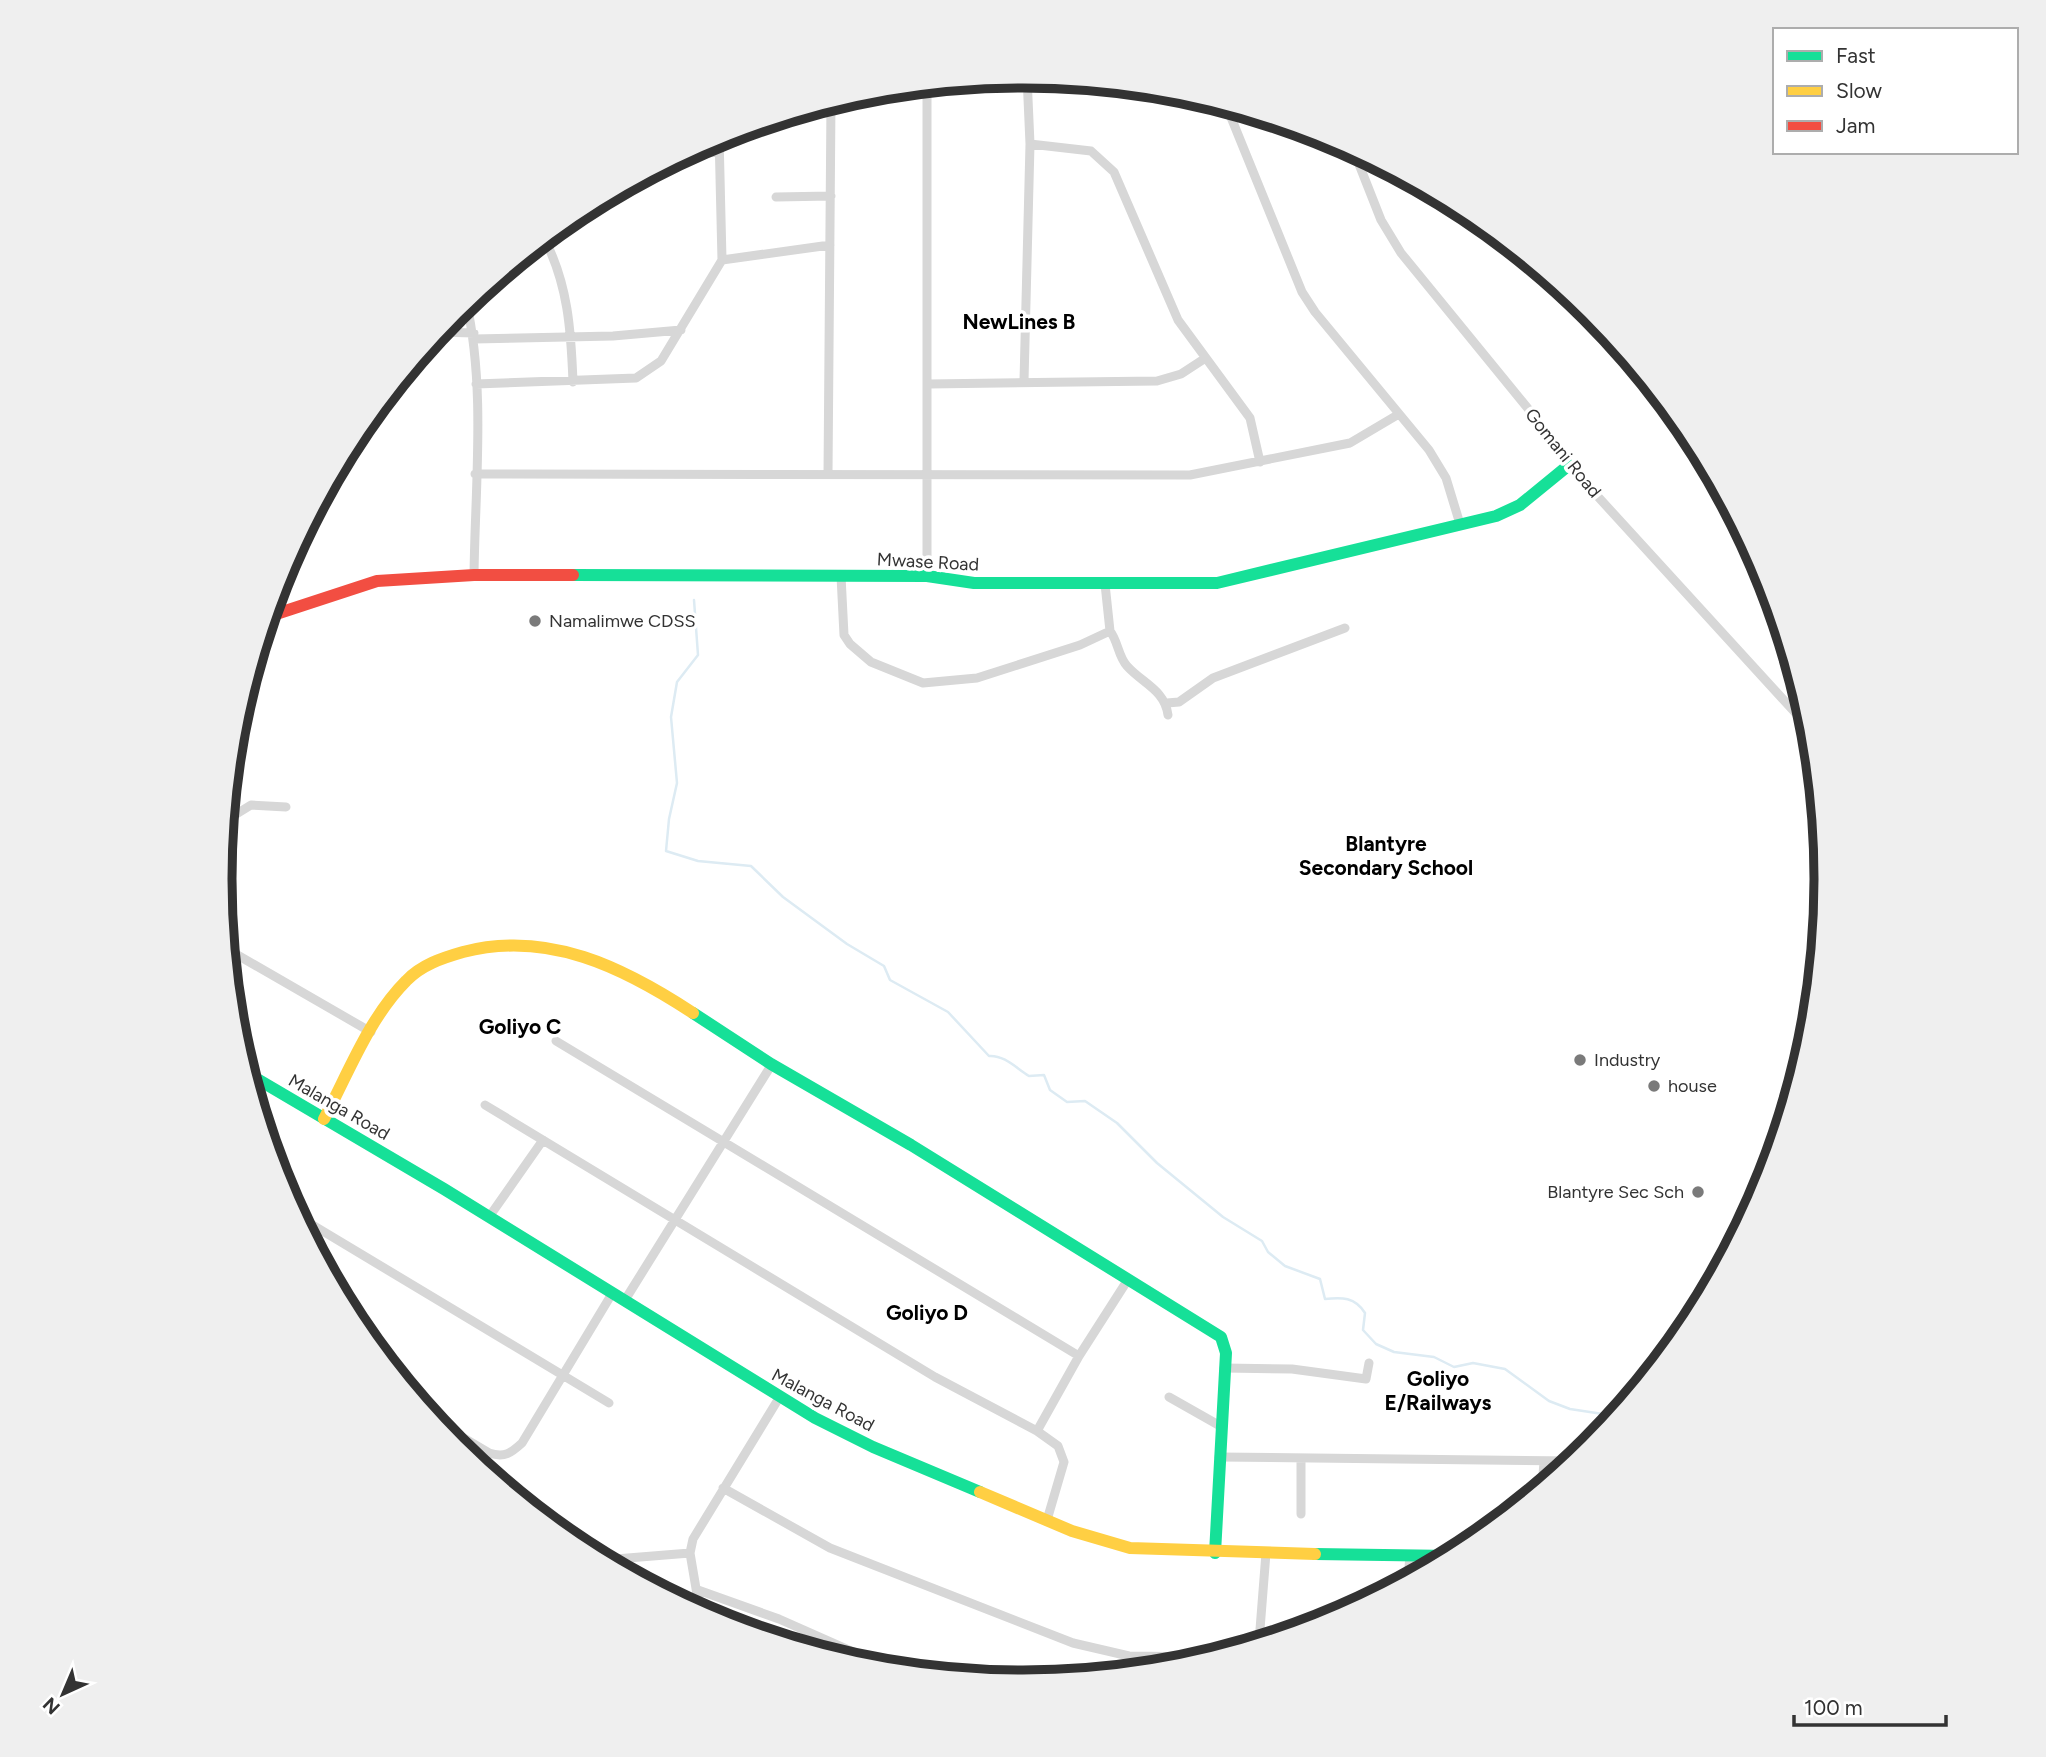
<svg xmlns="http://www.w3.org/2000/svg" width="2046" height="1757" font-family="Figtree,sans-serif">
  <rect width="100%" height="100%" fill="#fff"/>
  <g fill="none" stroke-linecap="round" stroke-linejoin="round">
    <path stroke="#ddebf3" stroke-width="2.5" d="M694,600L698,655L677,682L671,717L677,783L669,819L666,851L698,861L751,866L783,897L847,944L884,966L890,980L948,1012L989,1056C1005,1055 1017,1069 1029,1076L1044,1075L1050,1090L1067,1102L1085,1101L1117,1123L1157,1163L1223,1217L1262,1241L1268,1252L1285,1266L1320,1279L1325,1299C1342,1297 1355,1297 1365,1313L1363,1330L1376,1344L1394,1352L1434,1357L1454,1367L1473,1363L1505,1369L1549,1401L1570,1409L1616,1416"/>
    <path stroke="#d7d7d7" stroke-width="9" d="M927,85V576
      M1226,105L1302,292L1315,312L1429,450L1446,478L1460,524
      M1030,144L1091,151L1114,172L1178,320L1250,418L1260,462
      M1353,149L1381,220L1401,253L1548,433L1569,465L1812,731
      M681,155L719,152
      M776,197L831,196
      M544,238C568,284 571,330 573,382
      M722,260L830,245
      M466,301C486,387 475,487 474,575
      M437,332L474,333
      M474,339L613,336L681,330
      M1024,381L1030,144L1027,76
      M476,384L636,378L661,361L722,260L719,135
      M929,384L1157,381L1181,374L1204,359
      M475,474L1190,475L1350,443L1399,414
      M828,474L831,101
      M841,576L844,635L850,644L871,662L923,683L977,678L1080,645L1110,631L1105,584
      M1110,631C1118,641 1118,656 1127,666C1142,683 1165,690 1168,715
      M1167,703L1179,702L1213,678L1345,628
      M225,821L251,805L286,807
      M227,949L371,1032
      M556,1041L1079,1356
      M485,1105L935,1377L1037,1431L1058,1446L1064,1462L1047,1520
      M296,1215L609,1403
      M489,1217L543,1140
      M625,1300L772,1064
      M1224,1368L1292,1369L1366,1379L1369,1363
      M1169,1397L1222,1427
      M433,1420L489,1453C505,1458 511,1453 522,1443L613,1292
      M1037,1431L1079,1356L1127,1281
      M1219,1457L1573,1461
      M1542,1487L1544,1462
      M723,1488L830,1548L1073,1643L1129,1656L1210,1657
      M1301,1514V1458
      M603,1560L690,1553
      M1408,1579L1410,1555
      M698,1590L779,1619L892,1669
      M700,1612L690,1553L693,1539L779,1398
      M1259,1642L1266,1553"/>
    <path stroke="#16e098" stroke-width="12" d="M573,575L927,576L974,583H1217L1496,516L1520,505L1569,465
      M693,1013L771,1064L911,1145L1221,1337L1226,1353L1215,1553
      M247,1073L444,1189L815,1418L873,1447L980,1492
      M1315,1554L1452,1556"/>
    <path stroke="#ffcf43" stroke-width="12" d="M324,1119C348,1074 369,1018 406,981C421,965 442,958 463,952C548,930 623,967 693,1013
      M980,1492L1072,1531L1130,1548L1315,1554"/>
    <path stroke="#f24e42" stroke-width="12" d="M267,617L377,581L474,575H573"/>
  </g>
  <g fill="#7a7a7a" stroke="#fff" stroke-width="2.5">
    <circle cx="535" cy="621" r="7"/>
    <circle cx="1580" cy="1060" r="7"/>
    <circle cx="1654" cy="1086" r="7"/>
    <circle cx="1698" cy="1192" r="7"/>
  </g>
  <g text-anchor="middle" stroke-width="7" stroke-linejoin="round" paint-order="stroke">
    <g font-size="18" fill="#333" stroke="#fff">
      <text transform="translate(1563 453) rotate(51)" y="6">Gomani Road</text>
      <text transform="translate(928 562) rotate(3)" y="6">Mwase Road</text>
      <text transform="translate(339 1107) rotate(30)" y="6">Malanga Road</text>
      <text transform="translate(823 1400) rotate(28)" y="6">Malanga Road</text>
    </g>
    <g font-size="18" fill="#333" stroke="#fff" text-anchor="start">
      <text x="549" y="627">Namalimwe CDSS</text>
      <text x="1594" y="1066">Industry</text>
      <text x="1668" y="1092">house</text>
      <text x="1684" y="1198" text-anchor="end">Blantyre Sec Sch</text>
    </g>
    <g font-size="21" font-weight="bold" fill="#000" stroke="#fff">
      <text x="1019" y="329">NewLines B</text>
      <text x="1386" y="851">Blantyre<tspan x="1386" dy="24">Secondary School</tspan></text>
      <text x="520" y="1034">Goliyo C</text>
      <text x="927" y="1320">Goliyo D</text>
      <text x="1438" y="1386">Goliyo<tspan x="1438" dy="24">E/Railways</tspan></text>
    </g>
  </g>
  <path d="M0 0H2046V1757H0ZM232 879a791 791 0 1 1 1582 0a791 791 0 1 1-1582 0Z" fill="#efefef" fill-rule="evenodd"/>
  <path fill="none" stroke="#333" stroke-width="9" d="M232 879a791 791 0 1 1 1582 0a791 791 0 1 1-1582 0Z"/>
  <rect x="1773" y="28" width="245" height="126" fill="#ffffff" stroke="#adadad" stroke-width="2"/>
  <rect x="1787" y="51" width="35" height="10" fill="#16e098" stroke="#adadad" stroke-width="2"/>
  <text x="1836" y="63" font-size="21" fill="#333333">Fast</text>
  <rect x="1787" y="86" width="35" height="10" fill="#ffcf43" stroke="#adadad" stroke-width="2"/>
  <text x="1836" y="98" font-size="21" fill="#333333">Slow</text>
  <rect x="1787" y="121" width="35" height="10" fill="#f24e42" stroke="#adadad" stroke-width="2"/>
  <text x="1836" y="133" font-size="21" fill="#333333">Jam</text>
  <g transform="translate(63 1694) rotate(224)" stroke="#ffffff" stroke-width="5" paint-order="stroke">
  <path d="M0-5L12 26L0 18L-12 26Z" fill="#333333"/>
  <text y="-10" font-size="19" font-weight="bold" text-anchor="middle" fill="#333333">N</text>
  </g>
  <path d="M1794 1715v10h152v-10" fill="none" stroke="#333333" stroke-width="3.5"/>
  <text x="1804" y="1715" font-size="21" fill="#333333" stroke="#ffffff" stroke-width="5" paint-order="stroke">100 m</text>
</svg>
